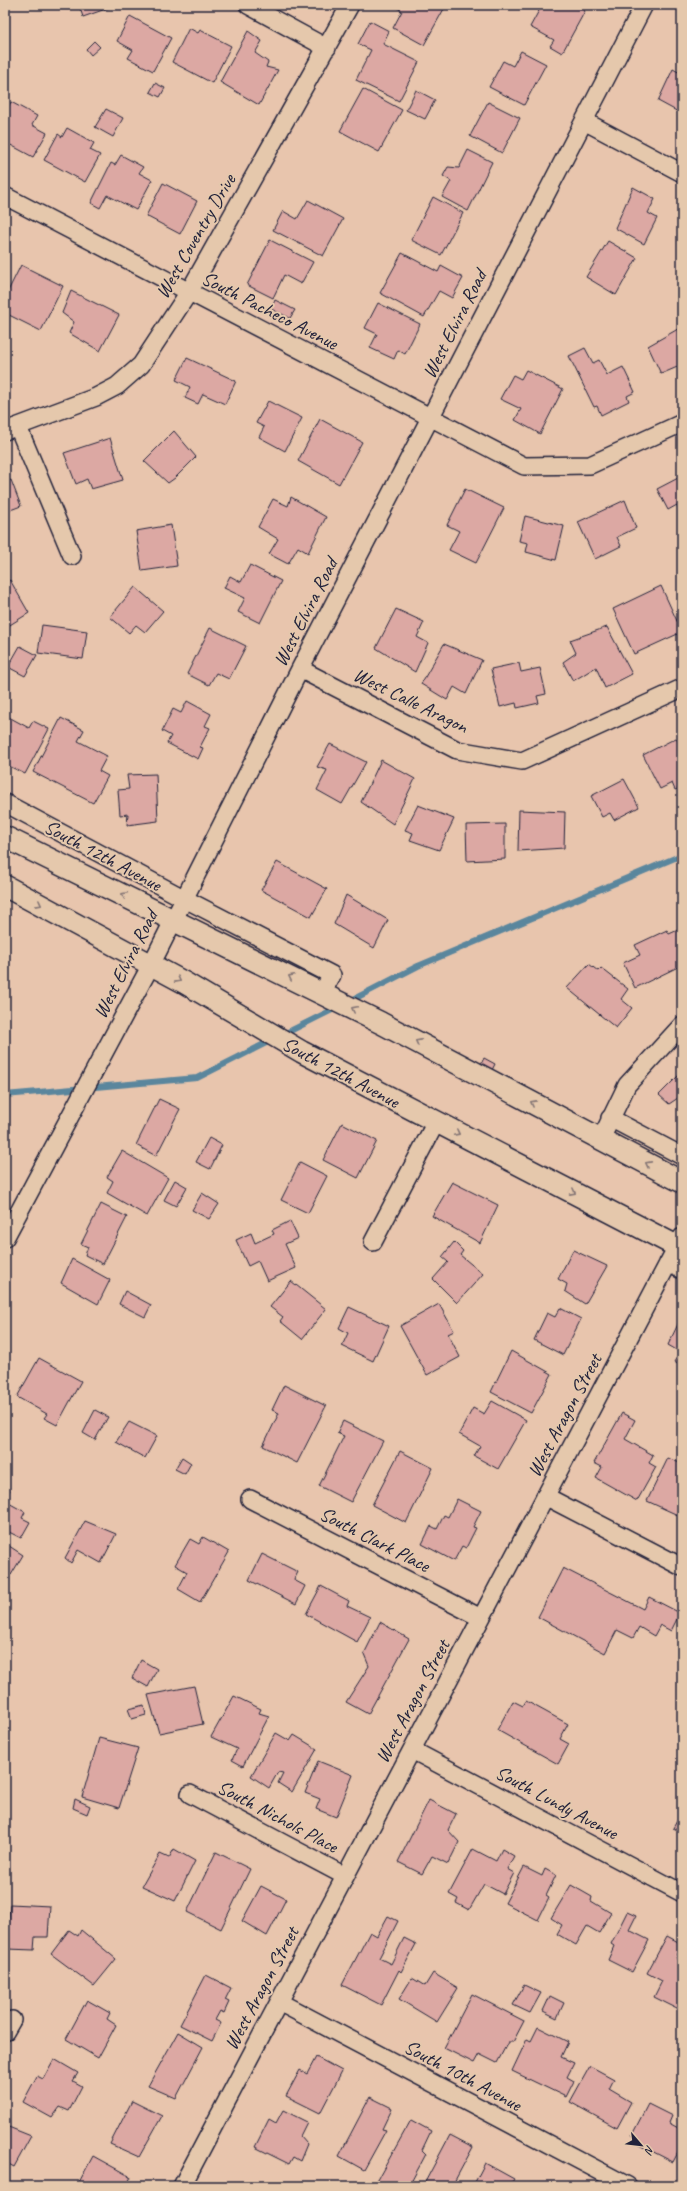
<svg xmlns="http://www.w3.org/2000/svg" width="687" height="2191" font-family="Caveat,sans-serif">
  <rect width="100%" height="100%" fill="#e8c5ad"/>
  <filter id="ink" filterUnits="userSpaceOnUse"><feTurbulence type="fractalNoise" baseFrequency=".025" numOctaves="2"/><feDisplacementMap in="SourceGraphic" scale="8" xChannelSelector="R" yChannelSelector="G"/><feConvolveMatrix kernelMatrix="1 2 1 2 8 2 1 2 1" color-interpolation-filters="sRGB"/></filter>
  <g filter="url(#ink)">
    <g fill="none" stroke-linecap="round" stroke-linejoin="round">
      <path stroke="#5a869d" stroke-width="6" d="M348,1002L418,966L682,855
        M282,1035L338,1007
        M5,1095L197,1078L272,1040"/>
    </g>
    <path fill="#dca8a3" stroke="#22223b" d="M79,5H113L114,6L83,17Z
      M397,5H442L445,7L424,45L393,28L402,11L396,7Z
      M542,5H574L585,11L562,53L550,46L554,40L530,27Z
      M130,16L171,38L153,71L128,58L133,50L117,41Z
      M370,21L389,31L383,44L419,62L399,101L356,80L371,50L358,44Z
      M189,28L198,33L200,30L231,46L212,83L172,62Z
      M248,31L262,41L255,53L268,62L266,67L278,70L259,105L220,82Z
      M94,41L100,47L91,55L86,49Z
      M521,51L546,64L524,105L489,87L503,61L513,66Z
      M673,69L682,74V114L658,101Z
      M155,83L165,88L160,97L150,92Z
      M363,89L402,110L379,152L340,131Z
      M416,90L435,100L425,119L406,110Z
      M11,102L37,116L32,125L47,133L33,157L5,142V112Z
      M488,102L520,118L502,153L470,136Z
      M106,109L123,118L113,137L95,127Z
      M67,128L94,143L90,150L100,155L85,182L44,160L58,134L62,137Z
      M468,150L492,162L468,211L442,197L451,181L443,176L448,167L459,168Z
      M121,155L143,167L139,173L152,180L136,210L107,195L100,208L91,203L111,163L115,165Z
      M163,183L197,201L180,234L146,216Z
      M633,187L655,199L648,213L657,218L644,244L615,228Z
      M433,197L463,213L441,255L411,240Z
      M308,200L343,219L323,256L273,230L283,211L297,219Z
      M270,240L313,262L301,284L284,275L273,298L247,285Z
      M608,241L637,258L616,295L586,277Z
      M402,253L438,272L441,266L463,278L452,298L439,291L424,317L380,293Z
      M21,265L63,286L41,331L5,313V297Z
      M71,291L119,315L100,351L69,333L74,322L62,313Z
      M275,300L295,310L290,318L271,309Z
      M378,303L420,324L405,354L398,350L394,359L370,348L377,334L365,328Z
      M678,329L682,337V365L661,374L648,346Z
      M585,348L593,363L599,360L607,375L623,367L635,392L627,396L629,401L601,415L597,406L594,407L569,356Z
      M187,358L236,381L225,404L203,394L198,404L185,398L190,387L176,380Z
      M526,370L563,389L540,434L515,420L521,409L500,399L513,375L521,379Z
      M268,401L302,418L285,451L259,437L264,427L256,423Z
      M320,419L362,442L339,484L298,461Z
      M174,431L196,457L175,478L168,483L144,461Z
      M110,438L123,480L91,489L87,479L76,484L64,453Z
      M682,476V517L677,505L668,510L657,489Z
      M11,480L21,506L5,512V482Z
      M465,489L504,508L476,563L449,550L459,531L447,525Z
      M291,497L326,517L308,553L298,547L288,564L269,554L278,539L258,527L273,499L288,506Z
      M625,500L636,528L617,537L621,546L595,559L578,522Z
      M525,516L564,526L556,560L526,552L528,543L519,541Z
      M171,525L177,566L142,571L136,531Z
      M250,565L281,581L260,623L238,612L245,598L224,588L230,576L241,582Z
      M10,580L29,613L5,628V583Z
      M661,586L682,632L634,654L613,609Z
      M135,587L163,611L145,632L136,625L129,633L110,617Z
      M396,609L424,622L417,637L428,643L415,672L376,648Z
      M42,625L87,631L83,659L38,653Z
      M607,627L632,674L605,688L596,667L573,681L563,662L576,653L570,640Z
      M210,628L246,646L229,679L216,673L209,685L187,674Z
      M444,644L482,660L466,694L454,687L447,700L421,684Z
      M20,646L37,655L25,676L8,667Z
      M519,663L521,672L540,668L546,694L537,696L539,703L517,708L516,703L500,707L491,669Z
      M187,701L211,714L205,726L210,728L200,747L203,748L198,759L167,743L171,736L162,731L173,709L181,713Z
      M5,715L29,728L33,721L49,729L25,774L5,764Z
      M61,718L84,730L78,741L107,756L99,771L108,776L93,803L33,772Z
      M676,738L682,748V787L675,790L672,783L660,789L643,755Z
      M330,744L366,762L342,804L317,790L327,770L317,767Z
      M381,760L415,779L393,824L361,802Z
      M156,774L158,821L127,825L128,814L120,815L118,790L129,789L127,775Z
      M624,779L639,807L614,820L610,813L602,817L591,796Z
      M418,805L454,819L439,850L410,840L413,833L405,830Z
      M519,810L565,812L564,848L518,851Z
      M505,824V859L467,861L466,825Z
      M277,862L327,889L311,917L261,890Z
      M346,895L388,920L374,948L334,924Z
      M667,930L669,934L678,930L682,938V965L635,988L623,963L640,955L635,945Z
      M589,964L598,971L601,968L628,989L621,999L632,1008L616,1028L567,988Z
      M484,1058L495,1064L492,1070L481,1064Z
      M682,1072V1101L678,1098L669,1104L659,1095Z
      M159,1099L180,1109L156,1156L136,1145Z
      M342,1123L377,1141L358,1178L323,1160Z
      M209,1138L222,1145L210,1169L196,1162Z
      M122,1151L168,1178L147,1216L107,1193L113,1181L107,1177Z
      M300,1162L327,1176L308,1213L281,1200Z
      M175,1180L187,1187L176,1206L164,1200Z
      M452,1182L498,1205L480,1243L432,1216Z
      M202,1193L219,1204L209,1219L192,1210Z
      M101,1204L127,1217L103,1264L85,1255L88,1247L81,1244Z
      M290,1221L298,1238L285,1244L296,1268L267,1281L258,1261L248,1266L236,1240L251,1233L255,1243L274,1234L272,1230Z
      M454,1242L463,1251L460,1255L483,1274L457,1303L433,1279L448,1262L442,1257Z
      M573,1250L607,1266L585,1304L565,1291L567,1284L558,1279Z
      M72,1259L110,1280L98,1304L61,1283Z
      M291,1281L326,1309L302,1339L280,1321L283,1317L270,1307Z
      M125,1291L151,1305L145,1317L119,1304Z
      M439,1304L454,1331L448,1334L460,1357L427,1375L400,1326Z
      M349,1307L389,1326L373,1361L342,1346L348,1333L339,1328Z
      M560,1308L581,1319L563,1355L534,1340L547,1313L555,1317Z
      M680,1320L682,1321V1366L674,1362L680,1352L668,1345Z
      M511,1351L552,1374L531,1413L491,1392Z
      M39,1358L81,1381L57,1425L44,1418L47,1414L17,1397Z
      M284,1385L326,1406L297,1463L263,1446L279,1413L272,1410Z
      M492,1401L526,1420L498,1469L474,1456L480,1446L459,1434L473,1408L484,1414Z
      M95,1410L108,1417L95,1440L83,1433Z
      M622,1413L635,1420L625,1439L653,1455L649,1463L656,1467L637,1501L596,1478L602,1467L594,1463Z
      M343,1421L383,1441L351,1502L319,1486L344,1436L337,1433Z
      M129,1422L157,1436L145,1458L116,1442Z
      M400,1451L433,1468L406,1523L372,1505Z
      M182,1457L191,1463L185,1474L175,1469Z
      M668,1458L682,1464V1517L647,1501Z
      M5,1487L10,1490L5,1498Z
      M457,1499L481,1511L473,1527L476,1528L466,1548L462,1546L454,1561L422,1544L431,1526L437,1529L444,1515L448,1517Z
      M5,1501L25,1512L22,1518L30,1522L21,1538L5,1530Z
      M85,1521L116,1534L101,1563L78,1550L71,1563L65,1558Z
      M203,1537L229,1552L200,1602L178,1589L187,1572L175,1565L190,1539L199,1544Z
      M6,1544L23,1555L11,1575L5,1572Z
      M262,1554L298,1572L294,1580L305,1586L296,1604L249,1580Z
      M563,1568L643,1609L649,1597L680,1613L671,1631L660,1625L654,1636L639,1627L633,1638L617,1630L605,1653L538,1617Z
      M321,1586L349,1601L347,1606L370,1617L357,1642L306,1614Z
      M380,1622L409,1639L368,1714L346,1702L369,1666L364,1654Z
      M141,1660L157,1669L148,1687L132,1678Z
      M194,1686L203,1724L159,1733L148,1695Z
      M234,1696L261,1709L259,1713L269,1716L243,1766L232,1760L237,1749L211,1737Z
      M513,1701L523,1706L526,1701L568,1724L560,1739L569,1744L558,1764L497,1730Z
      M144,1705L146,1715L132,1719L128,1709Z
      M276,1733L290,1741L294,1735L317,1749L292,1792L278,1783L283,1773L278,1772L269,1788L251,1776Z
      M99,1738L138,1748L119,1808L82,1797Z
      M318,1761L353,1775L336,1817L316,1809L320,1799L305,1793Z
      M75,1799L90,1806L87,1814L73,1808Z
      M429,1800L456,1814L448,1830L459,1842L448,1864L432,1856L422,1874L398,1862Z
      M682,1812V1832L673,1828Z
      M174,1849L195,1861L175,1901L142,1886L160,1854L169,1858Z
      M473,1849L496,1861L502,1849L514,1856L507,1869L514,1873L503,1894L484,1884L469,1910L456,1903L458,1899L449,1894Z
      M216,1852L250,1869L221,1929L187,1912Z
      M524,1867L542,1876L545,1869L556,1875L546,1896L549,1898L538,1920L505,1903Z
      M571,1885L592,1897L591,1901L611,1913L599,1933L587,1926L576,1945L557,1934L562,1925L551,1918Z
      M261,1886L286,1899L267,1936L242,1921Z
      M10,1904L50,1906L48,1937H35L34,1950L7,1949Z
      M627,1912L636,1916L629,1930L649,1940L632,1972L608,1960L614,1946L611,1944Z
      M388,1916L398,1921L379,1958L391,1964L404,1938L416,1944L401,1972L399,1970L381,2005L342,1985L370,1932L377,1936Z
      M69,1930L78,1936L81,1930L116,1959L94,1986L51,1954Z
      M667,1936L682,1944L676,1958L682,1961V2003L678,2009L654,1997L662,1981L647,1973Z
      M433,1973L458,1988L437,2022L399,1999L412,1978L425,1986Z
      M206,1975L231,1988L225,2000L229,2002L224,2013L220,2011L215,2020L221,2023L212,2041L180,2025Z
      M524,1985L541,1993L530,2013L513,2005Z
      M472,1994L524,2021L513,2042H508L497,2063L479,2054L474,2063L444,2048Z
      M550,1996L564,2003L557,2018L543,2011Z
      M87,2000L110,2013L107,2019L116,2025L98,2058L66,2039Z
      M538,2027L568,2042L561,2057L574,2063L567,2077L574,2081L566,2097L512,2071L527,2039L531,2041Z
      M178,2032L203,2047L176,2098L148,2086Z
      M316,2057L342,2071L320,2113L286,2096L300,2070L307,2074Z
      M54,2059L78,2073L73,2081L82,2086L69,2111L60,2107L52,2118L23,2102L37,2076L43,2079Z
      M590,2066L614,2079L609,2089L631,2102L617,2128L570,2102Z
      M370,2097L392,2108L382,2129L386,2130L364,2170L339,2156Z
      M132,2101L162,2116L139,2157L110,2144Z
      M648,2104L672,2116L669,2123L682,2130V2145L673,2162L638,2144L640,2139L632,2135Z
      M283,2110L307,2122L300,2136L307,2144L300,2161L293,2157L289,2164L255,2147L269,2119L276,2123Z
      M411,2120L431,2131L422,2150L426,2154L409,2186H374Z
      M6,2126L31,2136L14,2167L5,2162Z
      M450,2135L473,2147L452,2186H423Z
      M93,2156L131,2177L126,2186H77Z
      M485,2163L514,2179L510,2186H473Z"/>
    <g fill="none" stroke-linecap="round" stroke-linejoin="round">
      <g stroke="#22223b" stroke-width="20">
        <path id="minor" d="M248,5L327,48
          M584,121L682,173
          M5,196L524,466L590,465L682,423
          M18,427L72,556
          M5,431L96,397L117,386L141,365L189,292L350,5
          M300,669L457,750L522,761L682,688
          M5,803L185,899L332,975L322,993
          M610,1118L682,1156
          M601,1139L627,1085L682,1025
          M5,1238L152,963L300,669L644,5
          M373,1242L436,1122
          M668,1263L682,1270
          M545,1496L682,1567
          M250,1499L481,1618
          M412,1750L682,1893
          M190,1794L345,1876
          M279,2002L628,2186
          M5,2032L12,2020
          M182,2186L682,1237"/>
      </g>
      <g stroke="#22223b" stroke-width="24">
        <path id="tertiary" d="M5,837L381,1023L682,1182
          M5,886L185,983L302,1052L682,1249"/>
      </g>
      <use href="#minor" stroke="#e5c8ac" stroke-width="17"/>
      <use href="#tertiary" stroke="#e5c8ac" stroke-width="21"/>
    </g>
    <defs><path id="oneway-chevron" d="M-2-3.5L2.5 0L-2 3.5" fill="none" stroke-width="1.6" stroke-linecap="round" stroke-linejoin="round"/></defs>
    <g stroke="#847574">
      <use href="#oneway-chevron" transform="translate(124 895) rotate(-154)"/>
      <use href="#oneway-chevron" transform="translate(39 904) rotate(28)"/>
      <use href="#oneway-chevron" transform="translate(291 977) rotate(-154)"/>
      <use href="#oneway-chevron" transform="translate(178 980) rotate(28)"/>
      <use href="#oneway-chevron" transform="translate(354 1009) rotate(-153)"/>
      <use href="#oneway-chevron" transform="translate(418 1042) rotate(-152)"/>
      <use href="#oneway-chevron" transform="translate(533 1103) rotate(-152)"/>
      <use href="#oneway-chevron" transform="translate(457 1133) rotate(27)"/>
      <use href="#oneway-chevron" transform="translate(648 1164) rotate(-152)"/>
      <use href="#oneway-chevron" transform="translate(573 1192) rotate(28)"/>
    </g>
  </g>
  <g text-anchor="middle" stroke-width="4" stroke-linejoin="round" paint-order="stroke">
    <g font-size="20" fill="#22223b" stroke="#e5c8ac">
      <text transform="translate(195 236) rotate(-60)" y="7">West Coventry Drive</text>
      <text transform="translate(270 310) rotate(27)" y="7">South Pacheco Avenue</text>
      <text transform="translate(454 324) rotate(-63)" y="7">West Elvira Road</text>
      <text transform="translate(305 612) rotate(-63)" y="7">West Elvira Road</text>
      <text transform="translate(411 700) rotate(26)" y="7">West Calle Aragon</text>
      <text transform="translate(103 855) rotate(28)" y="7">South 12th Avenue</text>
      <text transform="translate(125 964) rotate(-63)" y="7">West Elvira Road</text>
      <text transform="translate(341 1072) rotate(28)" y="7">South 12th Avenue</text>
      <text transform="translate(564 1415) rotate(-62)" y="7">West Aragon Street</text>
      <text transform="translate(375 1539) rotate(27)" y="7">South Clark Place</text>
      <text transform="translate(412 1701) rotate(-62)" y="7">West Aragon Street</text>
      <text transform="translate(557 1802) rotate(28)" y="7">South Lundy Avenue</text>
      <text transform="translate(278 1816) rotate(28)" y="7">South Nichols Place</text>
      <text transform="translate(261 1988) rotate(-62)" y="7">West Aragon Street</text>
      <text transform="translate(463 2075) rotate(28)" y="7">South 10th Avenue</text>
    </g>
  </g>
  <rect width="687" height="2191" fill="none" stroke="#e5c8ac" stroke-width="20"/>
  <rect x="10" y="10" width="667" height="2171" fill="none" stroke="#22223b" stroke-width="1.5" filter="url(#ink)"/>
  <g transform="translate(641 2145) rotate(118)" stroke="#e5c8ac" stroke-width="3" paint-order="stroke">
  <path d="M0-3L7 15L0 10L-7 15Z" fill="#22223b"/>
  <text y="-6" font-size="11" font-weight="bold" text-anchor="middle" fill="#22223b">N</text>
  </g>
</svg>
